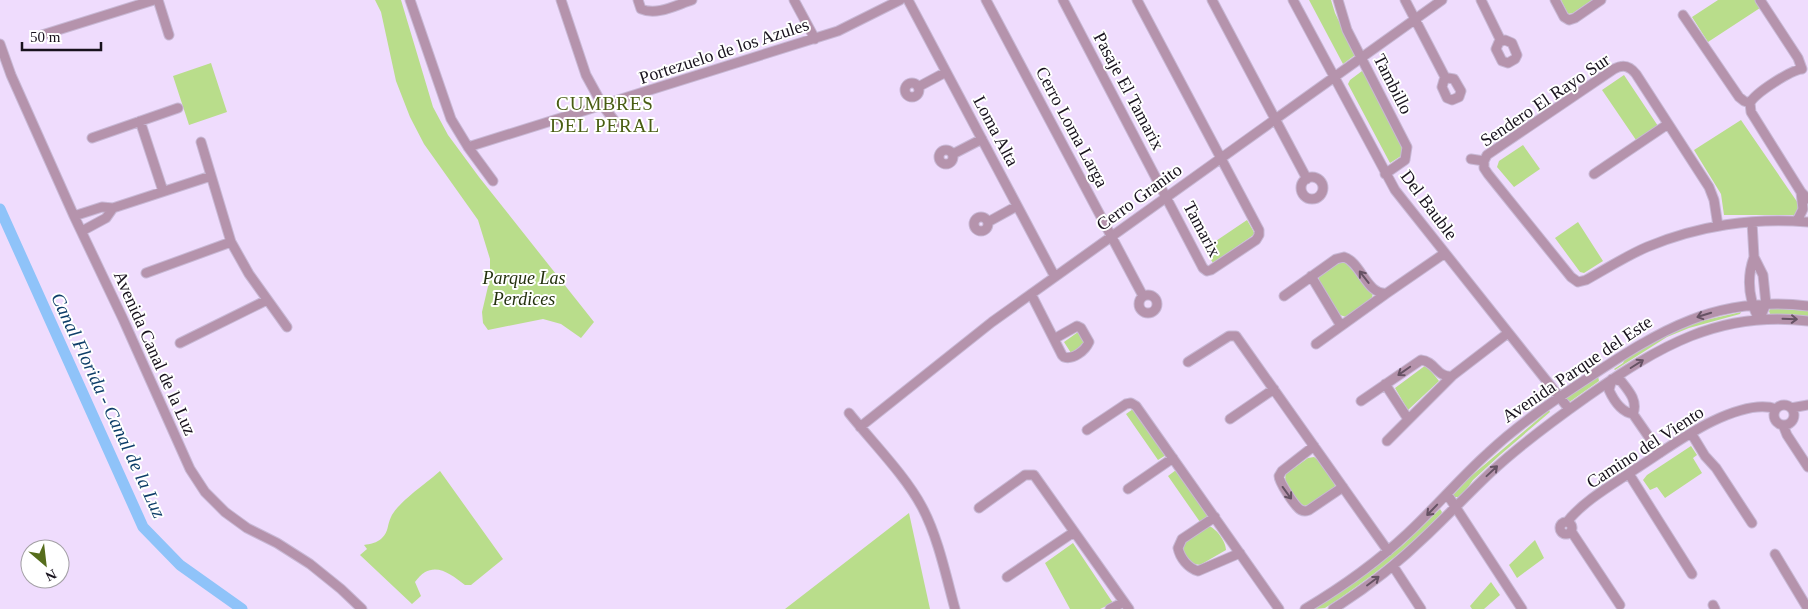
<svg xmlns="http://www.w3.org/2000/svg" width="1808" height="609" font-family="'Times New Roman',serif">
  <rect width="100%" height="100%" fill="#efdcfd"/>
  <path fill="#b9dd8b" d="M375,0H401L433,107L448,135L479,177L594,322L581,338L561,324L543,319L488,330L483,323L482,312L490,278V259L478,220L424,144L410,117L396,81L381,12Z
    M1309,0H1331L1335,13L1355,55L1343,64Z
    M1561,0H1592L1573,13L1568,14Z
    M1718,0H1755L1760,8L1708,42L1692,17Z
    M211,63L227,112L189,125L173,76Z
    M1362,71L1365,75L1403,149L1401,156L1390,163L1348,84L1350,80Z
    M1624,75L1658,126L1636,140L1602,90Z
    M1741,120L1800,206L1796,215H1724L1721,194L1694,150Z
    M1523,145L1540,169L1514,187L1497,167L1499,161Z
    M1247,220L1255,234L1213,263L1204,249Z
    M1578,222L1603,261L1584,273L1580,272L1555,238Z
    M1347,261L1373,292L1372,298L1346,317L1340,315L1319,281V276L1340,262Z
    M1771,308L1808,311V317L1770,314L1769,311Z
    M1741,312L1740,314L1689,328L1667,337L1615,370L1614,369L1623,363L1625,359L1665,333L1688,324Z
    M1078,332L1085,343L1071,353L1064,342Z
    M1426,365L1439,381L1408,410L1395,388Z
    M1598,376L1599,381L1568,403L1566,398Z
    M1133,409L1166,455L1158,460L1126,414Z
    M1549,410L1550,412L1500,455L1473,480L1461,497H1455L1453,495L1470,477Z
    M1691,446L1697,455L1693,458L1702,473L1665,498L1657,487L1650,490L1643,480L1647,475Z
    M1314,457L1318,460L1334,482L1335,486C1330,494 1314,504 1304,506C1295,499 1282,484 1286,474L1308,458Z
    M1176,470L1208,516L1200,522L1168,476Z
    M440,471L503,559L471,585H465C449,572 431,559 415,582L421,596L412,604L360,555L367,549L364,545C370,544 377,543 382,538C389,531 387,525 391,517C397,503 428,482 440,471Z
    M1440,509L1442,512L1441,514C1406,550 1367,581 1325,608L1315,609L1376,567L1404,544Z
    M909,513L930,609H785Z
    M1209,526C1217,529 1226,542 1226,550L1200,565L1190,563L1182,551L1181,544Z
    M1535,540L1544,558L1517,578L1509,565Z
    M1073,543L1113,603L1100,609H1070L1045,563Z
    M1491,582L1500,595L1484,609H1472L1470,606Z"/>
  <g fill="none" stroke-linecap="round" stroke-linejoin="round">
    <path stroke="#8fc3f9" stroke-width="11" d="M0,209L143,527L180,565L242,609"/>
    <g stroke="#c8b8d5" stroke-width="11">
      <path id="minor" d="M158,0L169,35
        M410,0L451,119L468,147L493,181
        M561,0L586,75L603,106L617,124
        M638,0L641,9C657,16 676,5 692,0
        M794,0L815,39
        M908,0L1055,277
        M986,0L1143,296
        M1063,0L1203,268L1207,271L1211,270L1256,240L1259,235V230L1137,0
        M1212,0L1307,179
        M1293,0L1395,190L1569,409
        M1338,0L1347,30L1407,147L1405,160L1385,174
        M1405,0L1446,79
        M1481,0L1501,41
        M1555,0L1564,17L1569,20L1575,18L1601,0
        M1760,0L1798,58L1802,69
        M1683,15L1739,97L1744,101L1750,103
        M42,35L154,0
        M1505,40L1512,43L1517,55L1515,59L1508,63L1502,61L1496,49L1499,42Z
        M0,44L11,75L74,216L123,319L190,469L205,492L225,512L247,528L277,543L310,564L341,589L362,609
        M1448,78L1454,79L1461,91L1459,97L1452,100L1447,98L1442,87L1444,80Z
        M905 90a7 7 0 1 1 14 0a7 7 0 1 1-14 0Z
        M918,87L946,72
        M1750,103L1751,112L1801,192L1808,199
        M1750,103C1755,93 1791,70 1802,69
        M140,121L163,191
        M92,138L178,108
        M201,142L231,242L249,274L287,327
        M468,147L838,31L900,0
        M939 157a7 7 0 1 1 14 0a7 7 0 1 1-14 0Z
        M953,154L982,139
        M1471,159L1484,161
        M1484,161V168L1488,174L1571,277L1578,282L1586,280C1606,269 1626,256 1647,247C1697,226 1754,217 1808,222
        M1484,161L1487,155L1614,69C1623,64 1630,66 1636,74L1709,187L1714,200L1718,226
        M1594,174L1668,124
        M1301 188a11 11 0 1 1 22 0a11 11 0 1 1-22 0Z
        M74,216L102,207L113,208L211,176
        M974 224a7 7 0 1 1 14 0a7 7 0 1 1-14 0Z
        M1797,221L1803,209L1801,192
        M988,222L1017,206
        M1752,222L1754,257L1763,275L1766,304L1759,320
        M82,231L106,218L113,208
        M1754,257C1746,279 1749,300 1759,320
        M146,273L231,242
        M1311,276L1341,326
        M1031,294L1062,355L1064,357C1073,360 1085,351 1089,342L1081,328L1077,326L1054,339
        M1139 304a9 9 0 1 1 18 0a9 9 0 1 1-18 0Z
        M1284,296L1336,259L1344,257C1361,262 1367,296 1387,293
        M180,343L267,300
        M1316,344L1387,293L1445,253
        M1188,362L1229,336H1236L1388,551
        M1612,379L1609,390C1614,401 1621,412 1633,414L1660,453
        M1612,379L1621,381C1629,391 1638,401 1633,414
        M1385,384L1408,419
        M1361,401L1421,360C1435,361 1437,378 1452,376
        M1774 415a10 10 0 1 1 20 0a10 10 0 1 1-20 0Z
        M1791,408L1808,405
        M849,413C872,442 905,475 922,507C938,537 946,576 955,609
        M1230,419L1274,389
        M1783,425L1787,435L1808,467
        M860,427L992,322L1442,0
        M1087,430L1126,404L1131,403L1136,406L1279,609
        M1691,433L1705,456L1716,468L1752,523
        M1387,441L1452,376L1508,333
        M1314,446L1282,471L1279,476C1279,482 1295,507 1301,510C1305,512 1306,511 1309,510L1343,487
        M1629,474L1692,574
        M1128,489L1173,458
        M1447,494L1522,609
        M979,508L1025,475H1034L1129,609
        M1215,517L1182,539L1178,548C1180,558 1188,568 1198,571L1240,553
        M1567,522C1583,501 1615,483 1637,468C1662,452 1686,434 1713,421C1730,413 1757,402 1776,409
        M1560 528a6 6 0 1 1 12 0a6 6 0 1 1-12 0Z
        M1571,531L1620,605
        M1775,554L1808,609
        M1393,566L1421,609
        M1007,577L1074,532
        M1713,605L1715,609
        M1110,609L1124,602
        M1305,609C1342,587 1377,562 1408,533C1436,507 1460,478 1488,453C1519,424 1553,401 1588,378C1660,330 1717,295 1808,306
        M1333,609C1367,588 1399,562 1428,534C1449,514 1469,493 1490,473C1521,444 1554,420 1588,396C1658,347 1719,310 1808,321"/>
    </g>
    <use href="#minor" stroke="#b593ac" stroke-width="9"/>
  </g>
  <defs><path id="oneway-shaft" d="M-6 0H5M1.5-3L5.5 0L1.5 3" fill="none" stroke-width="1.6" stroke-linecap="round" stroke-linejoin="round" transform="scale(1.25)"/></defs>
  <g stroke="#665264">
    <use href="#oneway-shaft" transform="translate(1364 277) rotate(-128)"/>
    <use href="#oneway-shaft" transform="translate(1704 315) rotate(163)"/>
    <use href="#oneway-shaft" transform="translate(1790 319) rotate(2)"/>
    <use href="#oneway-shaft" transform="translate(1637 364) rotate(-32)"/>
    <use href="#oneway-shaft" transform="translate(1404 371) rotate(145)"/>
    <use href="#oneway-shaft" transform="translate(1492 471) rotate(-43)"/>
    <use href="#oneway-shaft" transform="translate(1287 493) rotate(54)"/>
    <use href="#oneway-shaft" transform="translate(1432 510) rotate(134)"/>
    <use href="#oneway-shaft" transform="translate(1373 581) rotate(-37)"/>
  </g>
  <g text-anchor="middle" stroke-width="4" stroke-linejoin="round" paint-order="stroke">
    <g font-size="18" fill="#18121d" stroke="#fff">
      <text transform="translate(724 51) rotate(-18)" y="6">Portezuelo de los Azules</text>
      <text transform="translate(1393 84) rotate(63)" y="6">Tambillo</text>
      <text transform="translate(1129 91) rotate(62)" y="6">Pasaje El Tamarix</text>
      <text transform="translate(1545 100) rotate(-34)" y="6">Sendero El Rayo Sur</text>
      <text transform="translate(1072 127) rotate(62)" y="6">Cerro Loma Larga</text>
      <text transform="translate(996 131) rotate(62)" y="6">Loma Alta</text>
      <text transform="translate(1139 197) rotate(-36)" y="6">Cerro Granito</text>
      <text transform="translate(1429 205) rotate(53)" y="6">Del Bauble</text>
      <text transform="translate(1202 229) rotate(62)" y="6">Tamarix</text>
      <text transform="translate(155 353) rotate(66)" y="6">Avenida Canal de la Luz</text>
      <text transform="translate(1577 369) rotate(-34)" y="6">Avenida Parque del Este</text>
      <text transform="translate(1645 447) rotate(-33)" y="6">Camino del Viento</text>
    </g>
    <g font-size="18" font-style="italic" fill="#23310d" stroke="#fff">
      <text x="524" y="284">Parque Las<tspan x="524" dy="21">Perdices</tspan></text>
    </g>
    <g font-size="19" letter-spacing="1" fill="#495d13" stroke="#fff">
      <text x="605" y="110">CUMBRES<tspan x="605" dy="22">DEL PERAL</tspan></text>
    </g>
    <g font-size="19" font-style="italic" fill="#0e3e69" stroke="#fff">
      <text transform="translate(109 405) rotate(65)" y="7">Canal Florida - Canal de la Luz</text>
    </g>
  </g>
  <g transform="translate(45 564) rotate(152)"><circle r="24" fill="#ffffff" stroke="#a3a0a5"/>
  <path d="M0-4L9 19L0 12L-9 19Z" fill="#566d1c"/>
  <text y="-8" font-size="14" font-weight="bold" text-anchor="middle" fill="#18121d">N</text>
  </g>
  <path d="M22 42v8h79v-8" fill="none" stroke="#18121d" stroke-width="2.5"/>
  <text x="30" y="42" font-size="15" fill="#18121d" stroke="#ffffff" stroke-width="4" paint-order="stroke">50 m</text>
</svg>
